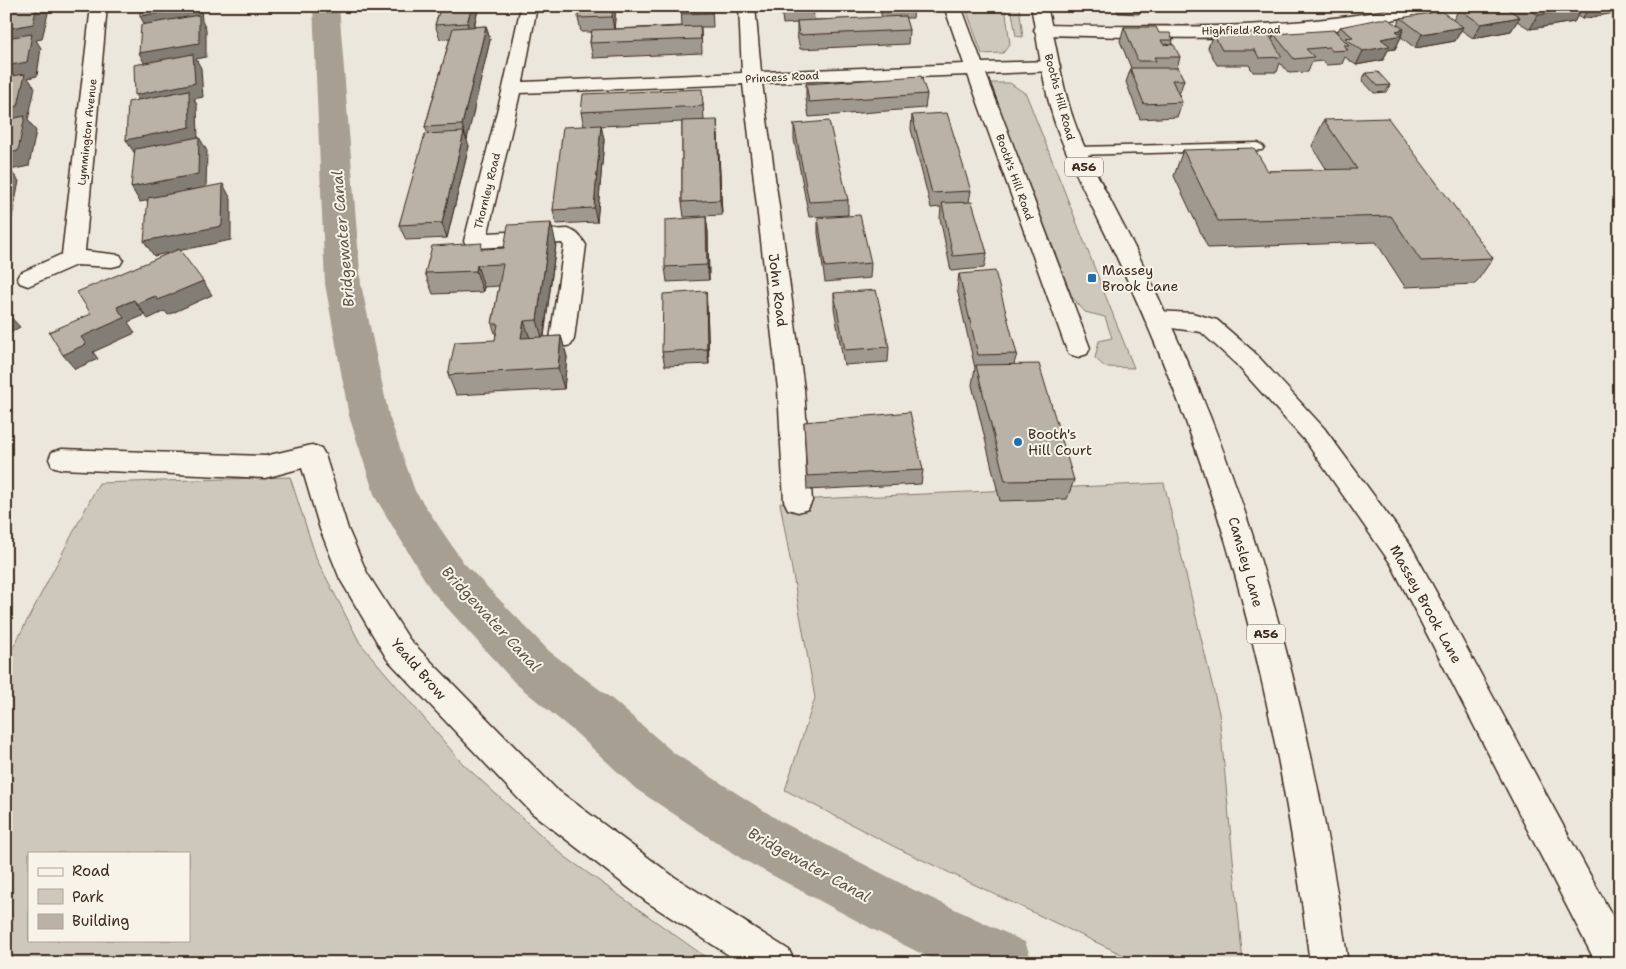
<svg xmlns="http://www.w3.org/2000/svg" width="1626" height="969" font-family="'Shantell Sans',sans-serif">
  <rect width="100%" height="100%" fill="#ece7dc"/>
  <filter id="ink" filterUnits="userSpaceOnUse"><feTurbulence type="fractalNoise" baseFrequency=".02" numOctaves="2"/><feDisplacementMap in="SourceGraphic" scale="10" xChannelSelector="R" yChannelSelector="G"/><feConvolveMatrix kernelMatrix="1 2 1 2 8 2 1 2 1" color-interpolation-filters="sRGB"/></filter>
  <g filter="url(#ink)">
    <path fill="#cec8bc" stroke="#84796d" fill-rule="evenodd" d="M965,6H1005L1010,44L1003,53L982,54Z
      M1011,6H1019L1023,37L1016,36Z
      M990,83H1010L1026,94L1134,368L1105,367L1095,358L1099,341L1112,338L1105,317L1085,312L1072,297Z
      M290,477L317,560L360,643L463,764L564,856L714,963H6V661L99,483ZM29,853H189V940H29Z
      M1164,483L1219,713L1243,963H1140L895,847L785,790L815,698L780,503L815,499Z"/>
    <g fill="none" stroke-linecap="round" stroke-linejoin="round">
      <path fill="#a89f93" fill-rule="evenodd" d="M313,6H339L361,284L389,416L415,491L463,562L549,651L612,699L674,753L780,821L914,890L1025,942L1033,963H940L874,930L742,859L636,789L576,733L515,683L431,590L375,497L349,416L325,284Z"/>
      <g stroke="#3b2a1e" stroke-width="3">
        <path id="lane" d="M1258,143L1264,147L1262,150L1076,155L1070,151L1076,147Z"/>
      </g>
      <g stroke="#3b2a1e" stroke-width="3">
        <path id="street" d="M91,6H107L85,251L120,255L123,260L120,265L112,267L76,265L28,286L20,283L17,278L20,273L62,254Z
          M521,6H537L523,82L742,73L739,6H755L761,72L964,64L944,6H961L982,63L1051,61L1057,62L1060,66L1057,70L1051,71L986,74L1090,348L1087,354L1078,357L1069,354L1066,348L968,75L762,83L804,389L812,501L808,509L798,512L788,509L784,501L778,389L743,84L520,93L488,233L568,229C577,232 581,237 586,245L574,339L571,345L562,347L553,345L550,339L564,246L562,243L475,248L467,246L464,241L503,88Z
          M1409,6H1445L1443,10L1437,11C1403,17 1370,25 1336,30C1239,42 1140,37 1043,35L1037,34L1034,30L1037,26L1043,25C1168,27 1286,31 1409,6Z
          M312,445L321,448L325,455L348,529L367,573L409,639L556,789L673,876L789,950L795,963H741L647,902L532,813L387,659L340,579L320,529L302,468L265,478L62,469L52,466L49,459L52,452L62,449L265,456Z"/>
      </g>
      <g stroke="#3b2a1e" stroke-width="3">
        <path id="secondary" d="M1157,311L1192,313L1217,320L1254,352L1324,428L1411,546L1620,930V963H1596L1391,564L1306,442L1236,364L1201,332L1149,325L1145,319L1149,313Z"/>
      </g>
      <g stroke="#3b2a1e" stroke-width="3">
        <path id="primary" d="M1031,6H1047C1057,47 1062,91 1077,129C1093,170 1115,209 1135,248C1162,304 1188,361 1211,419C1280,594 1321,777 1348,963H1310C1287,777 1250,595 1185,419C1163,360 1138,301 1110,243C1092,206 1072,168 1057,129C1043,90 1039,47 1031,6Z"/>
      </g>
      <use href="#lane" fill="#f7f3e8" fill-rule="evenodd"/>
      <use href="#street" fill="#f7f3e8" fill-rule="evenodd"/>
      <use href="#secondary" fill="#f7f3e8" fill-rule="evenodd"/>
      <use href="#primary" fill="#f7f3e8" fill-rule="evenodd"/>
    </g>
    <path fill="#a09990" stroke="#3b2a1e" d="M441,6H479L474,27L486,26L490,40L466,140L469,146L447,238L406,240L399,225L428,134L425,127L450,38L440,39L435,25Z
      M616,6L614,29L682,26L681,6H712L713,27H701L702,53L593,58L590,43L591,32H581L578,18Z
      M781,6H813L814,20L882,18L879,6H914L913,18H905L909,30L908,44L800,49L797,35V23L783,24Z
      M1116,6H1154V8H1140L1139,14L1118,13Z
      M1198,6H1244V8L1199,9Z
      M1251,6H1292L1252,8Z
      M1508,6H1620L1582,19L1577,16L1574,22L1530,29L1517,21L1511,31L1473,38L1461,30L1455,41L1415,48L1401,37L1395,49L1388,50L1383,60L1356,65L1345,57L1342,64L1326,65L1323,61L1312,62L1308,72L1289,73L1280,63L1277,72H1253L1249,65H1217L1208,48L1213,33L1272,39L1274,34L1337,33L1340,27L1397,25L1401,18L1453,20L1459,9H1507Z
      M1124,27L1159,33L1173,40L1172,45L1180,57L1177,68L1184,80L1179,95L1182,102L1177,117L1140,119L1126,82L1131,68L1120,41Z
      M1366,73L1390,85L1386,92L1374,93L1362,80Z
      M806,84L927,94L925,108L809,117L806,99Z
      M703,103L704,120L718,134L722,215L684,217L682,202V122L601,126L604,140L597,222L556,224L553,210L584,126L581,112Z
      M912,115L971,191L969,202L987,253L984,268L951,271L940,218L941,207L931,208L911,129Z
      M1324,120L1493,258L1475,284L1405,287L1376,242L1208,248L1174,176L1183,150L1268,171L1327,170L1312,146Z
      M794,124L848,200V215L809,217L794,139Z
      M706,217L708,232L709,280L667,282L665,267Z
      M818,218L871,263L870,278L825,282L818,233Z
      M556,244L544,337L561,336L567,357L564,389L456,395L448,375L495,340L496,336L492,324L499,286L484,287L483,292L433,294L425,273L484,249Z
      M959,274L1017,354L1014,364L1074,480L1067,499L1000,501L972,385L975,368L957,289Z
      M834,293L889,347L888,362L844,365L834,308Z
      M707,306L709,364L665,366L662,352Z
      M804,422L923,470L921,484L807,490Z"/>
    <path fill="#827d75" stroke="#3b2a1e" d="M37,6H44L48,13L42,39L36,40L41,48L37,76L28,78L35,88L28,120L36,131L29,166L10,170L19,181L12,218L6,220V29Z
      M195,6H201L202,21L206,29V57L196,59L201,68L203,97L194,99L197,105L198,142L135,154L126,140L143,109L135,95L147,68L139,53L148,31L140,16Z
      M472,6H479L471,37L467,23Z
      M613,6H616L614,31L612,17Z
      M1590,6H1620V12L1582,19Z
      M1583,7L1574,22L1530,29L1538,15Z
      M1520,17L1511,31L1473,38L1481,24Z
      M486,26L490,40L467,140L462,125Z
      M1463,27L1455,41L1415,48L1422,34Z
      M1404,29L1401,35H1402L1395,49L1388,50L1383,60L1356,65L1363,51L1381,39L1396,31Z
      M717,120L718,134L722,215L720,200Z
      M601,125L604,140L597,222L594,208Z
      M464,132L469,146L447,238L442,223Z
      M199,137L207,151L206,189L140,202L131,187Z
      M223,184L231,199V240L154,256L144,241Z
      M706,217L708,232L709,280L707,265Z
      M551,223L556,244L543,341L537,320Z
      M477,265L484,287L483,292L476,271Z
      M203,281L212,295L168,315L165,311L148,319L137,304L155,296Z
      M706,291L707,306L709,364L707,349Z
      M134,300L145,315L128,322L135,333L93,352L98,359L75,369L63,355L81,337L117,307Z
      M6,313H7L20,327L6,335Z
      M524,321L531,341L521,338Z
      M561,336L567,357L564,389L558,368Z"/>
    <path fill="#bab2a7" stroke="#3b2a1e" d="M6,6H37L33,24L6,29Z
      M140,6H195V7L140,16Z
      M441,6H472L467,23L435,25Z
      M579,6H613L612,17L578,18Z
      M681,6H712V13L681,14Z
      M782,6H813L814,8L783,10Z
      M1473,6H1503L1520,17L1481,24L1459,9Z
      M1525,6H1581L1583,7L1538,15Z
      M1441,11L1463,27L1422,34L1401,18Z
      M199,15V43L139,53L141,25Z
      M905,16L909,30L799,35L797,21Z
      M1379,19H1388L1404,29L1396,31L1402,35L1381,39L1390,46L1363,51L1345,38L1353,37L1340,27Z
      M486,26L462,125L425,127L453,28Z
      M700,26L701,39L590,43L592,30Z
      M1124,27H1156L1159,33H1170L1173,40H1161L1163,44L1174,45L1180,57H1154L1156,61H1138Z
      M1334,30L1349,45H1344L1348,50L1332,51L1329,47L1306,49L1314,57L1294,59L1274,34Z
      M1213,33H1268L1282,57L1259,58L1255,50H1222Z
      M32,34L27,62L6,66V38Z
      M193,54L195,83L135,95L134,65Z
      M1130,68H1178L1184,80H1172L1182,102L1144,104Z
      M1378,72L1390,85L1378,86L1366,73Z
      M25,74L18,106L6,108V77Z
      M921,76L927,94L809,102L806,84Z
      M702,89L703,106L581,112L583,94Z
      M189,90L190,127L126,140L128,102Z
      M947,113L971,191L932,193L912,115Z
      M25,116L18,151L6,154V120Z
      M1388,118L1493,258L1421,261L1391,216L1218,221L1183,150L1254,148L1268,171L1357,169L1324,120Z
      M717,120L720,200L682,202V121Z
      M829,121L848,200L809,202L794,124Z
      M601,125L594,208L553,210L563,127Z
      M464,132L442,223L399,225L425,134Z
      M199,137L198,174L131,187L135,149Z
      M223,184L222,226L144,241L148,198Z
      M972,202L987,253L953,256L942,203Z
      M860,215L871,263L825,267L818,218Z
      M706,217L707,265L665,267V220Z
      M551,223L537,320L524,321L521,338L561,336L558,368L448,375L455,342L495,340L498,324H492L503,264L477,265L476,271L425,273L432,246L482,243L481,249L504,248L508,225Z
      M179,249L203,281L158,300L155,296L137,304L134,300L117,307L124,318L81,337L86,344L63,355L49,332L91,314L77,292Z
      M995,271L1017,354L978,355L959,274Z
      M876,290L889,347L845,350L834,293Z
      M706,291L707,349L662,352L663,294Z
      M1039,364L1074,480L1005,481L976,365Z
      M910,412L923,470L807,476L804,422Z"/>
  </g>
  <g fill="#1f6fb2" stroke="#f7f3e8" stroke-width="2">
    <rect x="1087" y="273" width="10" height="10" rx="2.5"/>
    <circle cx="1018" cy="442" r="5"/>
  </g>
  <g text-anchor="middle" stroke-width="4" stroke-linejoin="round" paint-order="stroke">
    <g font-size="11" fill="#3b2a1e" stroke="#f7f3e8">
      <text transform="translate(1241 30) rotate(-1)" y="4">Highfield Road</text>
      <text transform="translate(782 77) rotate(-3)" y="4">Princess Road</text>
      <text transform="translate(1060 97) rotate(75)" y="4">Booths Hill Road</text>
      <text transform="translate(87 132) rotate(-84)" y="4">Lymmington Avenue</text>
      <text transform="translate(1015 177) rotate(70)" y="4">Booth's Hill Road</text>
      <text transform="translate(487 191) rotate(-76)" y="4">Thornley Road</text>
    </g>
    <g fill="#f7f3e8" stroke="#73665b" stroke-width="1">
      <rect x="1065" y="157.5" width="38" height="19" rx="4"/>
      <rect x="1247" y="624.5" width="38" height="19" rx="4"/>
    </g>
    <g font-size="12" font-weight="bold" fill="#3b2a1e">
      <text x="1084" y="171">A56</text>
      <text x="1266" y="638">A56</text>
    </g>
    <g font-size="14" fill="#3b2a1e" stroke="#f7f3e8" text-anchor="start">
      <text x="1102" y="275">Massey<tspan x="1102" dy="16">Brook Lane</tspan></text>
      <text x="1028" y="439">Booth's<tspan x="1028" dy="16">Hill Court</tspan></text>
    </g>
    <g font-size="14" fill="#3b2a1e" stroke="#f7f3e8">
      <text transform="translate(778 290) rotate(83)" y="5">John Road</text>
      <text transform="translate(1246 562) rotate(74)" y="5">Camsley Lane</text>
      <text transform="translate(1426 604) rotate(61)" y="5">Massey Brook Lane</text>
      <text transform="translate(419 669) rotate(49)" y="5">Yeald Brow</text>
    </g>
    <g font-size="15" font-style="italic" fill="#615347" stroke="#f7f3e8">
      <text transform="translate(343 239) rotate(-95)" y="5">Bridgewater Canal</text>
      <text transform="translate(491 619) rotate(47)" y="5">Bridgewater Canal</text>
      <text transform="translate(809 865) rotate(29)" y="5">Bridgewater Canal</text>
    </g>
  </g>
  <rect width="1626" height="969" fill="none" stroke="#f7f3e8" stroke-width="25"/>
  <rect x="12" y="12" width="1601" height="944" fill="none" stroke="#3b2a1e" stroke-width="2" filter="url(#ink)"/>
  <rect x="28" y="852" width="162" height="90" fill="#f7f3e8" stroke="#aca397"/>
  <rect x="38" y="868" width="25" height="8" fill="#f7f3e8" stroke="#aca397"/>
  <text x="72" y="876" font-size="15" fill="#3b2a1e">Road</text>
  <rect x="38" y="889" width="25" height="15" fill="#cec8bc" stroke="#aca397"/>
  <text x="72" y="902" font-size="15" fill="#3b2a1e">Park</text>
  <rect x="38" y="914" width="25" height="15" fill="#bab2a7" stroke="#aca397"/>
  <text x="72" y="926" font-size="15" fill="#3b2a1e">Building</text>
</svg>
